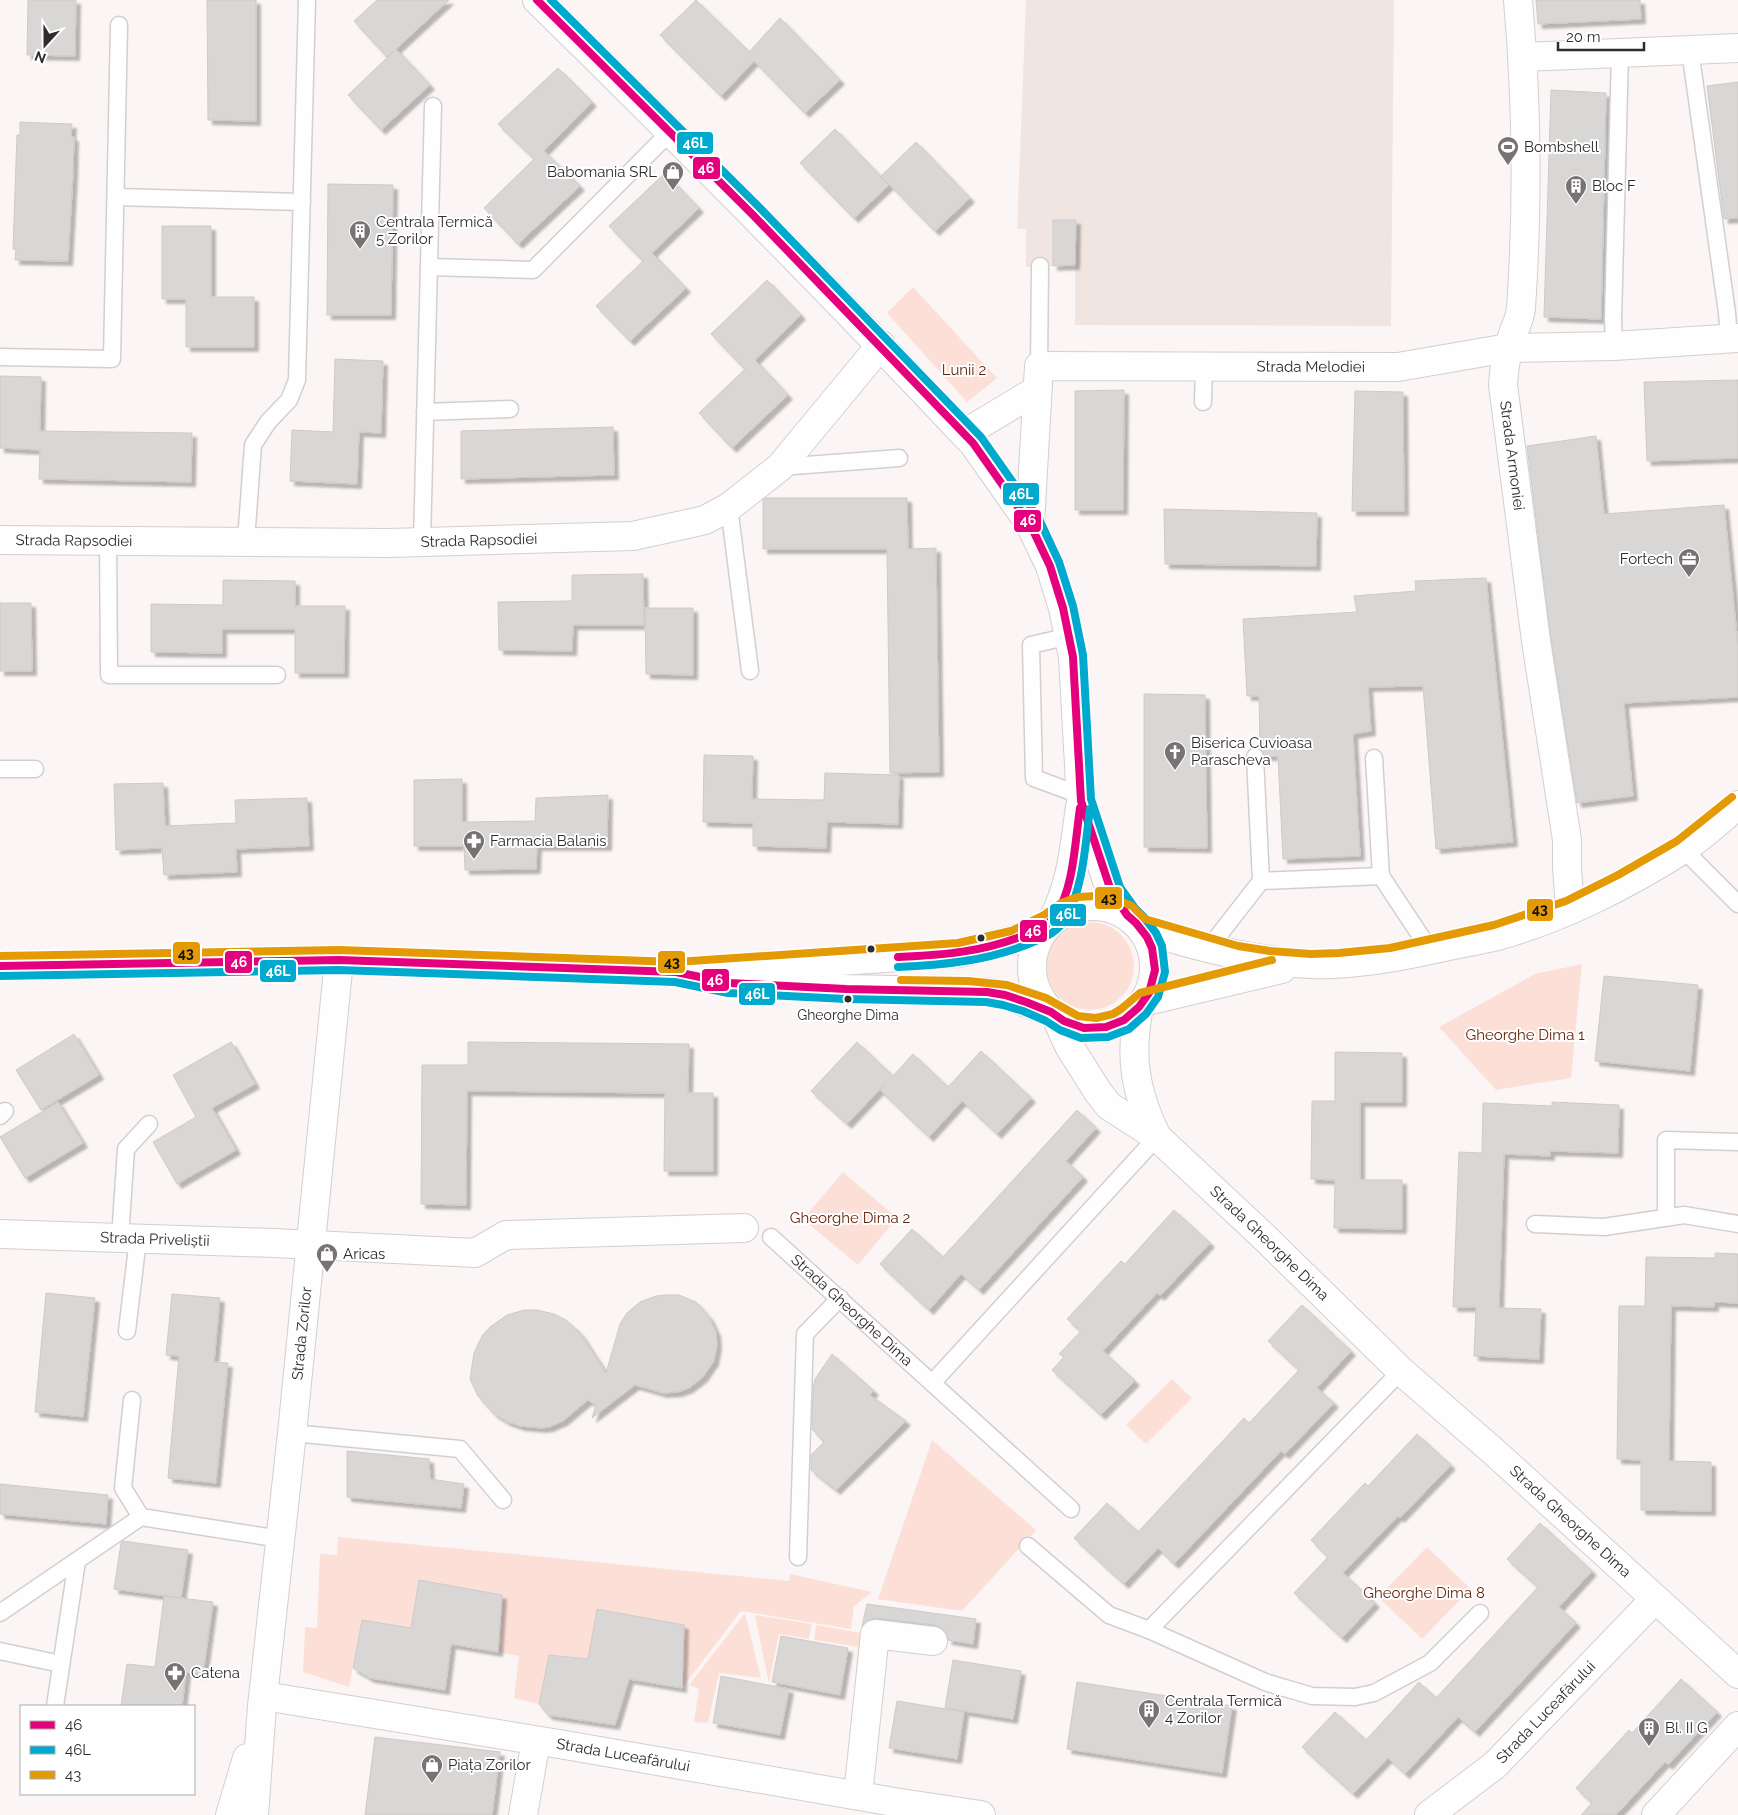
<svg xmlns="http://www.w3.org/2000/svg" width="1738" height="1815" font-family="Raleway,sans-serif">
  <defs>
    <filter id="shadow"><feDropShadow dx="4.5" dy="4.5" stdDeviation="1" flood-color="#0004"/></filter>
  </defs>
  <rect width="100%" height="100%" fill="#fbf6f5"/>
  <path fill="#f1e5e2" d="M1026,0H1394L1391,326L1075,325V265L1026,267V229H1017Z"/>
  <path fill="#fce0d7" d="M913,287L997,378L967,402L887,313Z
    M1046 966a44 44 0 1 1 88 0a44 44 0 1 1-88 0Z
    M1582,964L1571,1078L1496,1090L1439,1027L1535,974Z
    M843,1172L897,1218L858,1265L803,1219Z
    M1172,1379L1192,1398L1146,1444L1126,1425Z
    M932,1440L1036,1530L962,1611L878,1599Z
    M338,1537L789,1581L790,1574L872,1592L854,1606L851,1629L741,1611L682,1688L684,1625L598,1609L589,1659L549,1655L539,1704L514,1698L519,1656L498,1652L502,1595L419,1580L411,1628L362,1620L349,1687L303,1672L305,1627L317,1628L320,1554L337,1555Z
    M1427,1547L1471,1589L1422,1639L1378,1597Z
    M745,1613L761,1678L719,1673L708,1723L694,1722L699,1689L689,1685Z
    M755,1615L812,1624L809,1639L779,1634L769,1684Z
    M816,1625L873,1635L865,1704L853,1703L858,1647L814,1640Z"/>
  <path fill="#d8d7d6" stroke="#cccbca" filter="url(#shadow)" d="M28,0H76L75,56L27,55Z
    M207,0H256V121L208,120Z
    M377,0H449L396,49L430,85L381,130L348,95L394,51L387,57L354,21Z
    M696,0L749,52L780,18L840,80L805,113L754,61L721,96L660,35Z
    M1536,0H1640L1641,19L1538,24Z
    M558,68L592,102L544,151L580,186L518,244L484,208L534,159L498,124Z
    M1738,82V218L1724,219L1707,86Z
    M1551,90L1606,93L1601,319L1544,317Z
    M20,122L72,124L71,137H74L73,174L68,261L15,260L16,249H13L17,135H20Z
    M835,129L889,185L854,218L800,163Z
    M916,142L970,198L935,231L881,176Z
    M665,173L699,208L652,253L686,288L630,341L596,306L643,261L609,226Z
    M328,184L393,185L391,315H327Z
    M1053,220H1076L1075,265L1053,266Z
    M162,226H211V297H254V347H186V299H162Z
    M767,280L801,315L755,360L788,395L732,448L699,413L745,369L711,334Z
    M335,359L383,361L381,433L359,432L357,484L290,481L292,430L333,432Z
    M0,376L41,377L40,431L192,433L191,482L39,479L40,450L0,448Z
    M1738,380V458L1647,461L1644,382Z
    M1124,390L1123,510H1075V391Z
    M1355,391L1403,392L1404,511H1352Z
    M613,427L614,475L461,479V431Z
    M1596,436L1604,514L1724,505L1738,646V697L1624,703L1633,796L1577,803L1551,639L1527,446Z
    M765,498H907L908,549L936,548L939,772L890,773L887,549H763V500Z
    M1164,509L1317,513L1316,566L1165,564Z
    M643,574L644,625H573L572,651L499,650L498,602L572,601V575Z
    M1486,578L1513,842L1436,849L1423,686L1368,687L1371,731L1353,734L1360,856L1283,859L1278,756H1265L1260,749L1259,696H1247L1243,619L1357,612L1354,596L1416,591L1415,581Z
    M223,580L295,581V606H345L344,673H295V629H222V653L151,652V604L223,605Z
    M0,603H31L32,671H0Z
    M645,608H693V675L646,674Z
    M1144,694L1205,695L1207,848L1144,847Z
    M704,755L753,756L752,799L824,800L825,773L899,775L898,824L827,822L826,848L753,846V823L703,822Z
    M462,779V822L535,821L536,798L608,795L607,846H537L536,869L465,870L464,846H414V780Z
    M163,783L165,826L236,823L235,800L307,798L309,846L236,849L237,872L164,875L162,848L116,850L114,784Z
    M1604,976L1698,985L1690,1071L1595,1061Z
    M74,1034L99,1075L41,1110L16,1070Z
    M231,1042L255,1084L212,1108L236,1150L177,1184L153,1142L196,1117L173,1075Z
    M468,1042L689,1044L688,1093H713V1171H664L665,1093L467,1091L466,1205L421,1204L422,1065H468Z
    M857,1042L893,1076L913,1054L948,1087L981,1051L1031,1098L997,1134L962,1101L929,1137L880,1090L885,1084L847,1124L811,1091Z
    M1335,1052L1402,1053V1102H1360V1180H1402V1229L1334,1228L1335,1180L1311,1179L1312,1101H1335Z
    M58,1102L83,1143L25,1178L0,1137Z
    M1552,1102L1619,1105L1618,1153L1550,1151V1156L1504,1154L1499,1308L1541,1309L1539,1359L1474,1356L1476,1307H1453L1459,1152L1482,1153L1483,1103L1552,1106Z
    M1077,1110L1096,1128L1066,1161L1083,1177L979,1290L961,1274L929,1310L880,1264L912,1229L943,1257Z
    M1174,1210L1210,1243L1160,1296L1157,1293L1103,1351L1135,1381L1101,1415L1052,1370L1064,1357L1059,1354L1081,1331L1067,1319L1121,1261L1125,1264Z
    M1715,1253L1738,1254V1303L1714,1302V1307L1671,1306L1669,1461L1711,1462V1511L1641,1510V1460L1617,1459L1619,1306H1645L1646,1257L1715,1258Z
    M46,1293L95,1298L83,1417L35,1412Z
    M172,1294L220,1298L214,1362L228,1363L216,1483L168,1478L179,1356L166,1355Z
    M667,1295H679L696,1302L709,1317L716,1332L717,1345L714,1361L703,1377L689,1388L678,1392L663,1393L635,1385L592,1418L596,1405L588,1400L563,1421L549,1427L542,1428L520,1426L506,1421L493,1413L478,1396L470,1379L474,1353L482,1336L490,1327L507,1315L524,1310H537L554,1314L566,1320L580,1333L606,1373L620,1324L627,1313L640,1302L656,1296Z
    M1302,1305L1351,1351L1317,1388L1334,1403L1285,1454L1281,1451L1174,1564L1158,1548L1124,1584L1074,1538L1107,1503L1138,1532L1244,1418L1249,1423L1299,1370L1268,1341Z
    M832,1354L874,1391L870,1395L906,1421L836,1490L811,1470V1455L824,1442L812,1429L813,1389L815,1379Z
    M1417,1434L1451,1465L1400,1518L1398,1516L1343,1573L1375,1603L1342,1638L1294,1593L1328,1557L1311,1540L1365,1483L1368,1486Z
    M347,1451L429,1459L430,1479L464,1484L461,1508L347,1497Z
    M0,1484L108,1495L106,1524L0,1514Z
    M1540,1523L1592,1571L1559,1607L1576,1623L1475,1732L1458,1717L1405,1774L1388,1758L1353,1794L1302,1747L1335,1712L1366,1740L1419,1682L1436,1698L1538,1587L1507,1559Z
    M123,1541L188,1550L181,1598L114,1589L121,1543Z
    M419,1580L502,1595L498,1652L451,1644L445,1690L370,1678L353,1668L362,1620L411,1628Z
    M164,1596L213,1602L203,1674L186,1672L182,1706H121L127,1664L155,1667Z
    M867,1604L976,1619L973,1644L948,1640L947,1634L943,1629L935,1625L876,1618L868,1620L862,1626Z
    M597,1609L684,1625L682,1688L629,1679L615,1725L548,1715L539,1704L549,1655L588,1659Z
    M781,1636L848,1648L840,1695L772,1682Z
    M953,1660L1021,1671L1013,1719L945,1708Z
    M721,1676L789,1689L780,1735L713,1723Z
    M1681,1679L1717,1712L1668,1765L1665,1762L1616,1815H1581L1592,1803L1576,1788L1629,1730L1632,1733Z
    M1077,1682L1232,1706L1222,1773L1067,1749Z
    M897,1701L964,1712L957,1759L889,1748Z
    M375,1737L500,1752L492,1815H365Z"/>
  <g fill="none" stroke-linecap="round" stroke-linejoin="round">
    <g stroke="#d3cfce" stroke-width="19">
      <g id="lane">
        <path d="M1690,50L1727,313L1729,339"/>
        <path d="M116,197L302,202"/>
        <path d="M429,267L533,270L671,131"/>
        <path d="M1614,346L1613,319L1620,53"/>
        <path d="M0,357L112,359L119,25"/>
        <path d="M1039,366L1040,266"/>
        <path d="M1203,402L1204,367"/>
        <path d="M425,412L510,409"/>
        <path d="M780,467L899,458"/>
        <path d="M729,507L750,671"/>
        <path d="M108,540L109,675H277"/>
        <path d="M246,541L253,445L268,422L289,400L297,380L307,0"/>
        <path d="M422,542L433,106"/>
        <path d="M1070,636L1031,645L1034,778L1080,795"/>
        <path d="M1374,758L1381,876"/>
        <path d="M0,769H35"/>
        <path d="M1683,849L1738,904"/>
        <path d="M1261,881L1381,876L1430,950"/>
        <path d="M1208,949L1261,881L1255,757"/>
        <path d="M0,1116L5,1111"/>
        <path d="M1666,1218V1140L1738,1142"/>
        <path d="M1535,1224L1604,1227L1684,1215L1738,1224"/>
        <path id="s1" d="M771,1237L1071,1509"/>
        <path d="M120,1238L126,1149L149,1124"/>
        <path d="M127,1331L138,1239"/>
        <path d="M1401,1371L1149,1630L1265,1682L1288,1689L1312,1696L1355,1697L1374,1693L1430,1663L1480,1613"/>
        <path d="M933,1382L1157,1137"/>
        <path d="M132,1400L123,1488L141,1517"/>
        <path d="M292,1433L460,1449L503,1500"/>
        <path d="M1028,1546L1109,1615L1149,1630"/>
        <path d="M798,1557L805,1334L840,1298"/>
        <path d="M0,1613L141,1517L280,1539"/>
        <path d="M0,1651L61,1664"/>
        <path d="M55,1706L77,1561"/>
      </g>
    </g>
    <g stroke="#d3cfce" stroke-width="30">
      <g id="street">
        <path id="s2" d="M1518,0C1527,102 1528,206 1521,308C1520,319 1515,327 1512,337C1506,352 1504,369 1503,385L1536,641L1567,840V867L1570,910"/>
        <path d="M1523,57L1738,48"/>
        <path d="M964,434L1037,390"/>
        <path id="s3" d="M1030,524L1039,366L1398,367L1508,348L1614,346L1738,338"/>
        <path id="s4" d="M0,540L389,543L633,536L705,520L729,507L780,467L881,345"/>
        <path d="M1139,1007C1129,1057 1135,1092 1157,1137"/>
        <path id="s5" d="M1055,1015L1069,1046L1098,1092L1109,1106L1157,1137L1261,1234L1401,1371L1493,1451L1738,1674"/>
        <path id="s6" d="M0,1234L274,1243L475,1253L506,1235L744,1228"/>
        <path id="s7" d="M264,1696L565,1745L894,1802L981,1815"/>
        <path d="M858,1795L875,1634L933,1641"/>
        <path d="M230,1815L247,1758"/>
        <path id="s8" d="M254,1815L262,1706L292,1433L339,960"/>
        <path d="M523,1815L536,1741"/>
        <path id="s9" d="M1429,1815L1495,1765L1655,1599"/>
        <path d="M1656,1815L1738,1726"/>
      </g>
    </g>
    <g stroke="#d3cfce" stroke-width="30">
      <path id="secondary" d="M537,0C682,142 825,286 964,434L973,443L1030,524L1050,566L1063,608L1073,657L1081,801L1106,878L1111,891L1127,915
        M1032 967a61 61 0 1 1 122 0a61 61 0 1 1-122 0Z
        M1052,921C1072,883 1074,848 1080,807
        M1140,928C1196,947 1251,961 1310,964C1350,966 1391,958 1430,950C1452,945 1475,941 1497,936C1560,919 1627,885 1682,850C1702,837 1720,820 1738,805
        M0,966L339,960L676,972L960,953L1014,940L1049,924
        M732,983L846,989L987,992L1005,995L1051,1012
        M1143,1002L1282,969"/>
    </g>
    <use href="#lane" stroke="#fefefe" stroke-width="16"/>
    <use href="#street" stroke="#fefefe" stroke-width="28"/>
    <use href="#secondary" stroke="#fefefe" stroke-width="28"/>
    <g stroke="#fff" stroke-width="11">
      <path id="bus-1" d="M898,957C944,955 982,952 1025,935C1037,930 1048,926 1056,915C1074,887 1075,841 1080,808
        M0,966L339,960L676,972L729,983L846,989L987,992L1005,995L1026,1002L1051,1012L1064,1021L1084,1028L1106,1027L1124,1020L1139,1007L1149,993L1155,970L1152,948L1147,937L1136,923L1127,915L1111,891L1081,801L1073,657L1063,608L1050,566L1030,524L973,443L753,215L537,0"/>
    </g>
    <g stroke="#fff" stroke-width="11">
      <path id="bus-2" d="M898,967C943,965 984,961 1026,945C1042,938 1057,934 1066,918C1084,885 1085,845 1090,809
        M0,976L339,970L675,982L728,993L846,999L986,1002L1003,1005L1023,1011L1046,1021L1060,1030L1081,1038L1108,1037L1129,1029L1146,1014L1158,997L1165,972L1162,946L1156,933L1143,916L1135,908L1120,887L1091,799L1083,655L1073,606L1059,562L1039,519L981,437L760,208L551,0"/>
    </g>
    <g stroke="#fff" stroke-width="11">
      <path id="bus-3" d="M0,956L339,950L676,962L958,943L1011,931L1044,915L1061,903L1078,897L1096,896L1115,899L1132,906L1145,919L1238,946L1270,951L1311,954L1339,953L1390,948L1494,925L1566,901L1618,875L1677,841L1732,797
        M901,980L968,981L1007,985L1046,998L1078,1016L1096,1018L1113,1014L1121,1009L1140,993L1272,960"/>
    </g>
    <use href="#bus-1" stroke="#e5007d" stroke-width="8"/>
    <use href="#bus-2" stroke="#00a9ce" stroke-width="8"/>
    <use href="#bus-3" stroke="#e39a04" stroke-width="8"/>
  </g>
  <defs>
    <g id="stadium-pin" transform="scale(1.125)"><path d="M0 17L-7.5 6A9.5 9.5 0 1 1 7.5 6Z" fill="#767372" stroke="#fff"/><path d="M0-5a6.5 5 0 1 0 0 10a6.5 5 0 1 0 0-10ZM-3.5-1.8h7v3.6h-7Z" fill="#fff"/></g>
    <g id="shop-pin" transform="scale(1.125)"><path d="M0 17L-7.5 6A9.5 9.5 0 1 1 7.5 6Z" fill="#767372" stroke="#fff"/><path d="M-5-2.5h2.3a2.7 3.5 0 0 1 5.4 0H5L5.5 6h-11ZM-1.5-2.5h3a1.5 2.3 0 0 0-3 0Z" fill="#fff"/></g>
    <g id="building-pin" transform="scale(1.125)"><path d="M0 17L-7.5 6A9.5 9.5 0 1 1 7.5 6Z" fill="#767372" stroke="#fff"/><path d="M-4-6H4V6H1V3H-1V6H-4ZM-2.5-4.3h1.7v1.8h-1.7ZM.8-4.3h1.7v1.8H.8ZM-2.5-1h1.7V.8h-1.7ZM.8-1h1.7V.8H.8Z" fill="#fff"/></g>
    <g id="office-pin" transform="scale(1.125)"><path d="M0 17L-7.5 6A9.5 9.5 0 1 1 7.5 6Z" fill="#767372" stroke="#fff"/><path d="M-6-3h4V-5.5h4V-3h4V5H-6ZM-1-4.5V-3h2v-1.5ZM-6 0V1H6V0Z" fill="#fff"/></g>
    <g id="church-pin" transform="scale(1.125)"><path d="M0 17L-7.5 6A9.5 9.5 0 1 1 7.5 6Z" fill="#767372" stroke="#fff"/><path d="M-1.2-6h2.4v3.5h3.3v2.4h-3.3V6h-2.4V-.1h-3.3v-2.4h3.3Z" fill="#fff"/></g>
    <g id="pharmacy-pin" transform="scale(1.125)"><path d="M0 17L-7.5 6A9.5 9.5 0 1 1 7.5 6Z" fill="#767372" stroke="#fff"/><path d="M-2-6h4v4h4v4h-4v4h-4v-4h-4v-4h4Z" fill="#fff"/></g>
  </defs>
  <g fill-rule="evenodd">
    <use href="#stadium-pin" x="1508" y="147"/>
    <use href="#shop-pin" x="673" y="172"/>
    <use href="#building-pin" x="1576" y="186"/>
    <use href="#building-pin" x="360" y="231"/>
    <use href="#office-pin" x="1689" y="559"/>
    <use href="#church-pin" x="1175" y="752"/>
    <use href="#pharmacy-pin" x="474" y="841"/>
    <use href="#shop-pin" x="327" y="1254"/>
    <use href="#pharmacy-pin" x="175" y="1673"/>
    <use href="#building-pin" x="1149" y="1710"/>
    <use href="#building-pin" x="1649" y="1728"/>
    <use href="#shop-pin" x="432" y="1765"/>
  </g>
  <g fill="#2f2c2b" stroke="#fff" stroke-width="2">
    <circle cx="981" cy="938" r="4.5"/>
    <circle cx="871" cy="949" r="4.5"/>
    <circle cx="848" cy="999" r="4.5"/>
  </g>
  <g text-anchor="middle" stroke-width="4" stroke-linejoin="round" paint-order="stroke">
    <g font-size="14" fill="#2f2c2b" stroke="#fff">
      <text x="848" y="1020">Gheorghe Dima</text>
    </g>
    <g font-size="15" fill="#2f2c2b" stroke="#fff" text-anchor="start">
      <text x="1524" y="152">Bombshell</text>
      <text x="657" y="177" text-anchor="end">Babomania SRL</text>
      <text x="1592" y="191">Bloc F</text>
      <text x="376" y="227">Centrala Termică<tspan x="376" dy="17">5 Zorilor</tspan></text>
      <text x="1673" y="564" text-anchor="end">Fortech</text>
      <text x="1191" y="748">Biserica Cuvioasa<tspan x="1191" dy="17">Parascheva</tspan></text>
      <text x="490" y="846">Farmacia Balanis</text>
      <text x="343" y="1259">Aricas</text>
      <text x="191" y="1678">Catena</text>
      <text x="1165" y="1706">Centrala Termică<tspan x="1165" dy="17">4 Zorilor</tspan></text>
      <text x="1665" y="1733">Bl. II G</text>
      <text x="448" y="1770">Piața Zorilor</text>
    </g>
    <g font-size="15" fill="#2f2c2b" stroke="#fff">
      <text dy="5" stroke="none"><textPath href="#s3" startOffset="430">Strada Melodiei</textPath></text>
      <text dy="5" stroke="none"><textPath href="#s2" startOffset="459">Strada Armoniei</textPath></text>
      <text dy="5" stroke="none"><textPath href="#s4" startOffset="74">Strada Rapsodiei</textPath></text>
      <text dy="5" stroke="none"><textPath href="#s4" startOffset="479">Strada Rapsodiei</textPath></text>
      <text dy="5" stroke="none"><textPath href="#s6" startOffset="155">Strada Priveliștii</textPath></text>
      <text dy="5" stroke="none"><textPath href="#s5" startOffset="318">Strada Gheorghe Dima</textPath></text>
      <text dy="5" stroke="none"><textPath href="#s1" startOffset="109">Strada Gheorghe Dima</textPath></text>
      <text dy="5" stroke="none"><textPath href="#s8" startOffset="484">Strada Zorilor</textPath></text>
      <text dy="5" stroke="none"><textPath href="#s5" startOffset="728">Strada Gheorghe Dima</textPath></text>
      <text dy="5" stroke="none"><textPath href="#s9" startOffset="156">Strada Luceafărului</textPath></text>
      <text dy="5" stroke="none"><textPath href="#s7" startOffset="364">Strada Luceafărului</textPath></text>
    </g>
    <g font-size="15" fill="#66240c" stroke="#fff">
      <text x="964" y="375">Lunii 2</text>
      <text x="1525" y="1040">Gheorghe Dima 1</text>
      <text x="850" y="1223">Gheorghe Dima 2</text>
      <text x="1424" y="1598">Gheorghe Dima 8</text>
    </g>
  </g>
  <g stroke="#fff" stroke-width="2">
    <rect x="676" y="131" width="38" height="24" rx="5" fill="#00a9ce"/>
    <rect x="692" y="156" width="29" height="24" rx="5" fill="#e5007d"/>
    <rect x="1002" y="482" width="38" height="24" rx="5" fill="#00a9ce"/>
    <rect x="1013" y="509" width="29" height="24" rx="5" fill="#e5007d"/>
    <rect x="1094" y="886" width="29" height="24" rx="5" fill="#e39a04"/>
    <rect x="1526" y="898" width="28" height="24" rx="5" fill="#e39a04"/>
    <rect x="1049" y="903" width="38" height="24" rx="5" fill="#00a9ce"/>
    <rect x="1019" y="919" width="29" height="24" rx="5" fill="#e5007d"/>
    <rect x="172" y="941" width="29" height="24" rx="5" fill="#e39a04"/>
    <rect x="224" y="950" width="29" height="24" rx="5" fill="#e5007d"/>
    <rect x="657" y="950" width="29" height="24" rx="5" fill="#e39a04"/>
    <rect x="259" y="959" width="38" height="24" rx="5" fill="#00a9ce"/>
    <rect x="701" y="968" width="29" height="24" rx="5" fill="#e5007d"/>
    <rect x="738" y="982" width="38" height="24" rx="5" fill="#00a9ce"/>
  </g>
  <g font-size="14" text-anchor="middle" font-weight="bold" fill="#fff">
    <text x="695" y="148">46L</text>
    <text x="706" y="173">46</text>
    <text x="1021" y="499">46L</text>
    <text x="1028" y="525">46</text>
    <text x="1068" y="919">46L</text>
    <text x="1033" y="936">46</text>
    <text x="239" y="967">46</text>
    <text x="278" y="976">46L</text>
    <text x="715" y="985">46</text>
    <text x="757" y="999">46L</text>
  </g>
  <g font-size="14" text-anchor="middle" font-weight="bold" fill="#111">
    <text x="1109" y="903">43</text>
    <text x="1540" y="914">43</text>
    <text x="186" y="958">43</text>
    <text x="672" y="967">43</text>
  </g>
  <rect x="20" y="1705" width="175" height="90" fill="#ffffff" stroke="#acabaa"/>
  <rect x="30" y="1721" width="25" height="8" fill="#e5007d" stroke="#acabaa"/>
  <text x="65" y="1730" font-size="15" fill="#2f2c2b">46</text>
  <rect x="30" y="1746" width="25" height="8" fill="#00a9ce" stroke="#acabaa"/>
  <text x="65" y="1755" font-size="15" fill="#2f2c2b">46L</text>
  <rect x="30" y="1771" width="25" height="8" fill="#e39a04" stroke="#acabaa"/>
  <text x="65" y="1780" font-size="15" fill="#2f2c2b">43</text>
  <g transform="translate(45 45) rotate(201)" stroke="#ffffff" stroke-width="4" paint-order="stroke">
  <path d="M0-4L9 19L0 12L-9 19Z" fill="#2f2c2b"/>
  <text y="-8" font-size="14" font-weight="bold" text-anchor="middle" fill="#2f2c2b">N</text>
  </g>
  <path d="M1558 42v8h86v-8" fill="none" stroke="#2f2c2b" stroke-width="2.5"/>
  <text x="1566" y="42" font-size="15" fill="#2f2c2b" stroke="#ffffff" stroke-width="4" paint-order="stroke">20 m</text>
</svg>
